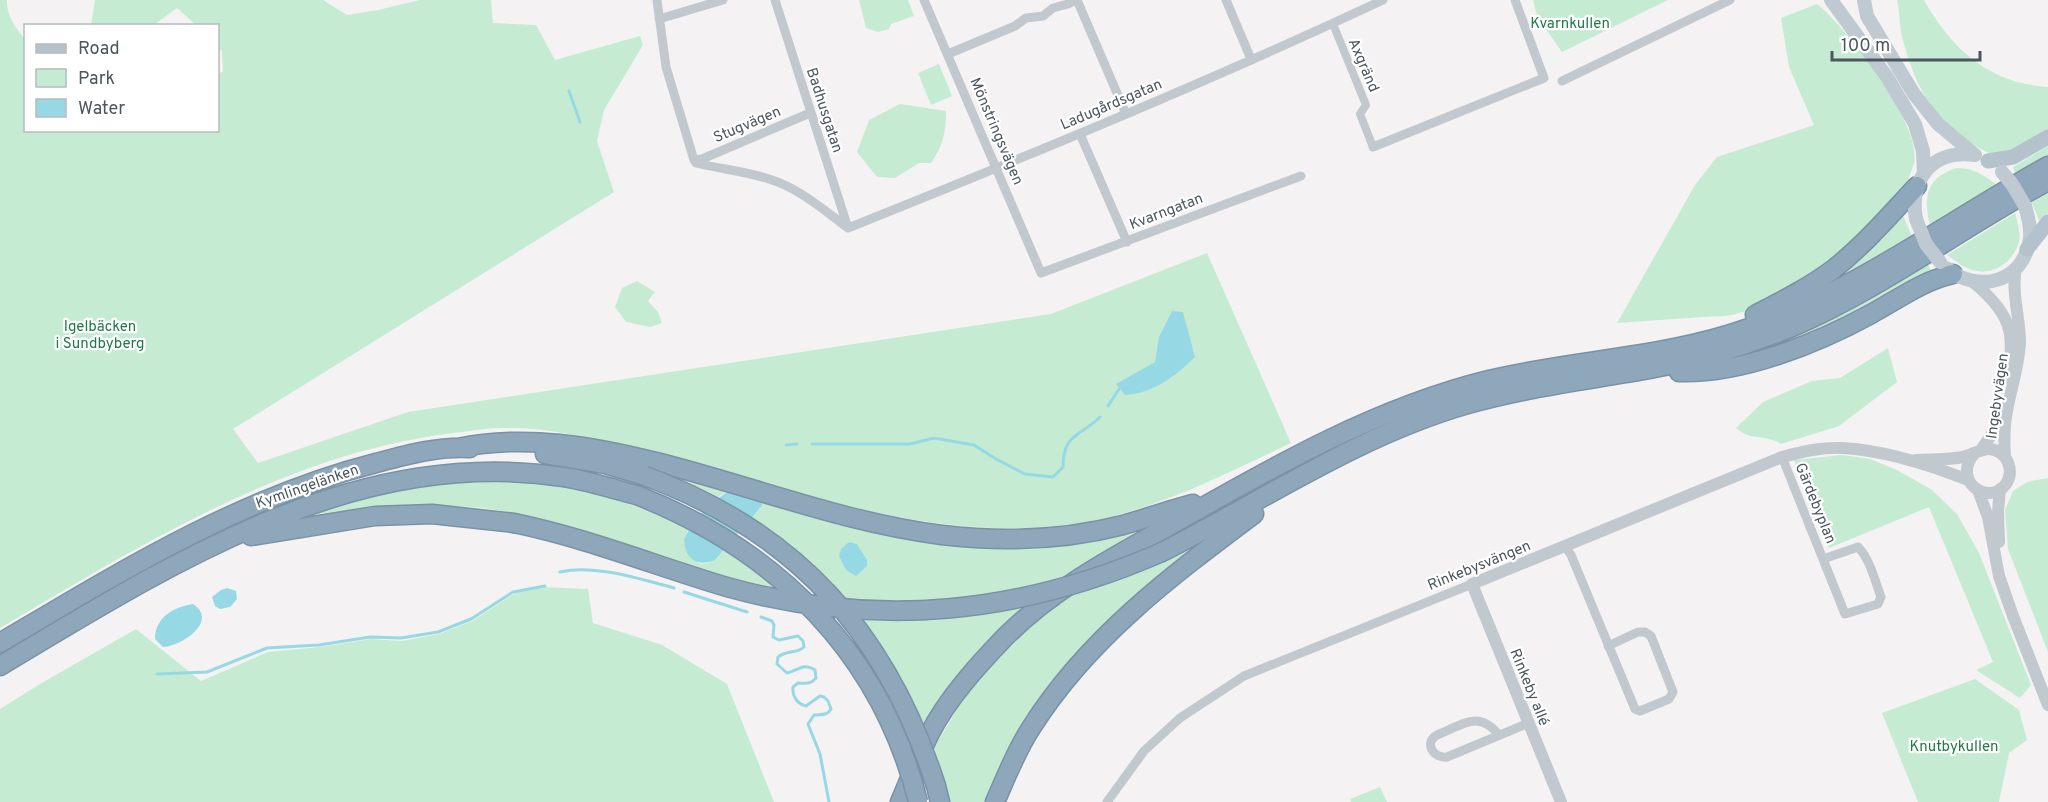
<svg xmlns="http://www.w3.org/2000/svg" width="2048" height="802" font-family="Overpass,sans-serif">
  <rect width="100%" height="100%" fill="#f4f2f2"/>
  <path fill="#c5ecd2" d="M0,0H7C6,15 16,29 25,39L26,130H136L138,133L146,130H218V73L223,72L222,50L218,51V26L196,25L177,8L154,25H91L95,0H323L347,15L378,10L420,0H491L493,23L536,25L555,60L640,36L643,45L604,110L597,141L614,192L233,429L258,463L408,412L1051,314L1207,253L1291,443C1230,472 1168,504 1101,519C981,545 859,512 744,477C700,464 657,452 612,443C576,435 541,427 504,428C490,428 476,430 463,432C291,450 145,543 0,628Z
    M859,0H908L914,16L891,24L889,29L878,32L866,28Z
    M1533,0H1668L1562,52L1537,16Z
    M1897,0H1924C1952,50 1989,83 2048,87V131C2037,138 2020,151 2008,154C1995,158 1984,151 1974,145C1931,118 1914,84 1902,36C1899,25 1900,12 1897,0Z
    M1817,4C1846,27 1923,125 1914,163C1906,197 1860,238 1834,260C1819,272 1800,281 1784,291C1769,299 1755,309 1739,313C1728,317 1715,316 1703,317C1674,319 1646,321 1617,323L1695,185L1717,157L1814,125L1789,67L1781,18Z
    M939,64L952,96L931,105L918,73Z
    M900,104L946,111C946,132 943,146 931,163H919L895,178L877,177L857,152L869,120Z
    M2048,146V157L2016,175L2013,167Z
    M1957,168C1974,168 1984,175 1997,185L1930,226C1923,198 1926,177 1957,168Z
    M2048,193V213L2040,223L2032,203Z
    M1901,211L1912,236L1863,266L1800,297Z
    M2015,213C2017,221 2021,233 2019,241C2015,260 1995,275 1976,271C1965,269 1956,261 1947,255Z
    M1927,263L1932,272C1867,307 1800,351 1725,360Z
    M637,281L655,292L648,301L658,312L662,323L650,327L626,322L615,307L622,288Z
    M1888,348L1897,382L1839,426L1781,444C1764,433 1752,442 1736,428L1763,402L1812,381L1840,378Z
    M1842,455L1870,459L1897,470L1932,490L1957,514L1979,553L2031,685L2020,698L1976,670L1993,662L1929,507L1829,548L1794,460Z
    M630,462L731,489L717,498L675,478Z
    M2048,478V652L2008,549L2005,510L2013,491L2027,482Z
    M485,480C518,482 552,484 585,491C621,499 656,514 689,529L684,539L698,563C711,565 717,559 725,549L777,589C681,570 592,525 496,510C423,498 350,514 278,524L322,509L426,484Z
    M762,498L966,544L1168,517L1058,579L924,729C888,642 828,572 751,518L762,507Z
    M1221,529L1124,609L987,802H948L934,748L956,711L982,673L1019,635L1065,596L1156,542L1165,559Z
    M544,587L588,589L593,623L662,645L727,684L774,802H0V709L40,684L136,629L201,681L268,652L320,647L371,639L402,641L439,634L472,621L514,594L528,589Z
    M1975,679L2019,710L2027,740L2009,753L1999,802H1918L1882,713Z
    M1380,787L1387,802H1351L1350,799Z"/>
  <path fill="#96d9e5" d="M1172,311L1183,312L1195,357C1176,376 1152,394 1125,395L1116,384L1155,362L1159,337Z
    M737,486L762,498V506L715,560C697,567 685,560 684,539C697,514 712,501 737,486Z
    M849,542L857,544L867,560V566L856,576L846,570L839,556L841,549Z
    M227,588L236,591L237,599L230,607L220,609L215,606L212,597L221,590Z
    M193,604C219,621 182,646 163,647L155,639C155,617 174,607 193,604Z"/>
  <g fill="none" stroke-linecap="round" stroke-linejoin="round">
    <path stroke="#96d9e5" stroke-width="3" d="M569,91L580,122
      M1108,406L1119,389
      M812,444H910L934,438L974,445L996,459L1025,474L1053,477L1063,467C1063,433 1080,437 1100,417
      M786,445L797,444
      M560,572C594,564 640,579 674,588
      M684,592L747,612
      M761,617L772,621L774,625L773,637L779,640L798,636L803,641L804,647C797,654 786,650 778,657L777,664L787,673C797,671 804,662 815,670L816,678C810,685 806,683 798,683L793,687C792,696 797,704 806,706L820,696L824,697L828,701L831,709C827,716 822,714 814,715L808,724L820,754L829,802
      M157,674L207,672L267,648L319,645L370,637L401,638L438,632L471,619L513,592L545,586"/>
    <g stroke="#7992a7" stroke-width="21">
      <path id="motorway" d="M1755,315C1782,301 1810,287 1835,268C1865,244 1891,214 1917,186
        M1679,372C1741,374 1816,344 1871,314C1897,300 1924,280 1953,274
        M458,448C526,434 593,446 660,463C754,487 846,523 942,535C1002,542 1065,540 1123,525C1147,518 1170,510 1193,504
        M545,454L605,464L645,476
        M251,536L375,516L432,514L514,523
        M1162,552C1262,501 1359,435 1468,404C1528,387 1589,380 1650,369C1698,360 1745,346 1790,328C1881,289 1961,228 2048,181
        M0,643C120,572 239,498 376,463C406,455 438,446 470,448
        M0,666C170,564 356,445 564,477C590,481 614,489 639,496
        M936,786L940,802
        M900,802C910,779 919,755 930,733C948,698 978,665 1005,637C1055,587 1119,554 1180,520C1278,464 1379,407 1489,380C1576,359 1665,358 1749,328C1857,290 1949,221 2048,166
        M995,802C1006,777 1016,751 1031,728C1087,639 1171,576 1254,514"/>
    </g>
    <path stroke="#c1c9cf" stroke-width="8" d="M1333,24L1366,105L1360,114L1373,147"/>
    <path stroke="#c1c9cf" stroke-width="9" d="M657,0L666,67L694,160
      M775,0L848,228
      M924,0L1041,273L1301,176
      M1077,0L1126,114
      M1226,0L1251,59
      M659,19L723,0
      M948,54L1015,26L1026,18L1043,16L1053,8L1068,4L1075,0
      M1562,81L1730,0
      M1080,134L1127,242
      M1373,147L1544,78L1515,0
      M694,160L696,163C720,169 745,171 769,179C799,188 824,210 848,228
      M694,160L702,159L810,113
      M848,228C1028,156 1208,82 1383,0
      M1782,457L1845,614L1878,604L1881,597C1875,581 1870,559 1858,547L1823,559
      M1565,546L1571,555L1635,709L1640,711L1669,699L1673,692L1651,636L1645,632H1638L1608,646
      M1499,735C1478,709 1463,725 1437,735C1423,743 1434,759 1447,757L1529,723
      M1107,802L1144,751L1180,718L1244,676L1472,584"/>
    <path stroke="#c1c9cf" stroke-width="12" d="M1973,282C2009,312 2017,332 2007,378
      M1981,450L1996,428L2000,409
      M2005,457C2004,442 2004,426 2007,411C2011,388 2019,366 2020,342C2020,317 2011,293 2016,268
      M1916,460C1931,459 1948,460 1963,457C1972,455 1980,449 1990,449C2007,451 2015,470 2006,484C1989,508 1950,480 1975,453
      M1978,490L1988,517L1999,576L2013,616L2048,705
      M1999,542L1998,511L2000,489
      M1561,802L1472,584L1782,457C1801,452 1821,447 1842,448C1882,450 1930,465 1968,480"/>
    <path stroke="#bfc9d1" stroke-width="14" d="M1831,0L1887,77L1915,124L1923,151L1924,173
      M1864,0L1867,16L1914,94L1938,124L1975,155
      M1916,219C1909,178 1933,149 1975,155
      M1946,268C1978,294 2024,283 2030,238C2031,228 2028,216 2025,206"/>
    <path stroke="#b4c2cd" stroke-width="15" d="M1988,161L2013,157L2048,137
      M2027,249L2048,222"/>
    <use href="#motorway" stroke="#8ea7bb" stroke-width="18"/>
    <g stroke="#7992a7" stroke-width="21" stroke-linecap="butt">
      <path id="motorway-bridge" d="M645,476C797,532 887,633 936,786
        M639,496C778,551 882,655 918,802
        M514,523C587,538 656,566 727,587C877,629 1020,614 1162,552"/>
    </g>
    <path stroke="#bfc9d1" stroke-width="14" d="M2002,172L2012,184L2025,206
      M1916,219L1926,244L1940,262"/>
    <use href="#motorway-bridge" stroke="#8ea7bb" stroke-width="18"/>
  </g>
  <g text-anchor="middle" stroke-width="4.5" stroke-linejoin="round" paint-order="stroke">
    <g font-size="15" fill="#207a48" stroke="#fff">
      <text x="1570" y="28">Kvarnkullen</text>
      <text x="100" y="331">Igelbäcken<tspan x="100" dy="17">i Sundbyberg</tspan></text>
      <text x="1954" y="751">Knutbykullen</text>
    </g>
    <g font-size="15" fill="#4b565d" stroke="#fff">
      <text transform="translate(1364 65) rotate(67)" y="5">Axgränd</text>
      <text transform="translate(1111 104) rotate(-23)" y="5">Ladugårdsgatan</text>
      <text transform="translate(825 110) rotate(72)" y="5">Badhusgatan</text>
      <text transform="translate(747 124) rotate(-23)" y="5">Stugvägen</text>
      <text transform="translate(997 131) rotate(67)" y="5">Mönstringsvägen</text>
      <text transform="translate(1166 211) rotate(-21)" y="5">Kvarngatan</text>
      <text transform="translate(1997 396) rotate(-82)" y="5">Ingebyvägen</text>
      <text transform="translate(307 486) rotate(-19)" y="5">Kymlingelänken</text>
      <text transform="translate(1816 503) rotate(68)" y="5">Gärdebyplan</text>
      <text transform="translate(1479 565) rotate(-22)" y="5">Rinkebysvängen</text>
      <text transform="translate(1530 687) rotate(68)" y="5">Rinkeby allé</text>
    </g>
  </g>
  <rect x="24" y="24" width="195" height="108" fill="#ffffff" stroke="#b7bbbe" stroke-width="1.5"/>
  <rect x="36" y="44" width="30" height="9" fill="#b4c2cd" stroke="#b7bbbe" stroke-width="1.5"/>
  <text x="78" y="54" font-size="18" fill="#4b565d">Road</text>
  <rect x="36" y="69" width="30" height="18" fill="#c5ecd2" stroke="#b7bbbe" stroke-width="1.5"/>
  <text x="78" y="84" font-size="18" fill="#4b565d">Park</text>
  <rect x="36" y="99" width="30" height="18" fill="#96d9e5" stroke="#b7bbbe" stroke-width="1.5"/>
  <text x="78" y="114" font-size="18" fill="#4b565d">Water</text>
  <path d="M1832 51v9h148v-9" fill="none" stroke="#4b565d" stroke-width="3"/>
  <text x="1841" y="51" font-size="18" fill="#4b565d" stroke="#ffffff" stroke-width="4.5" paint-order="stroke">100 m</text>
</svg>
